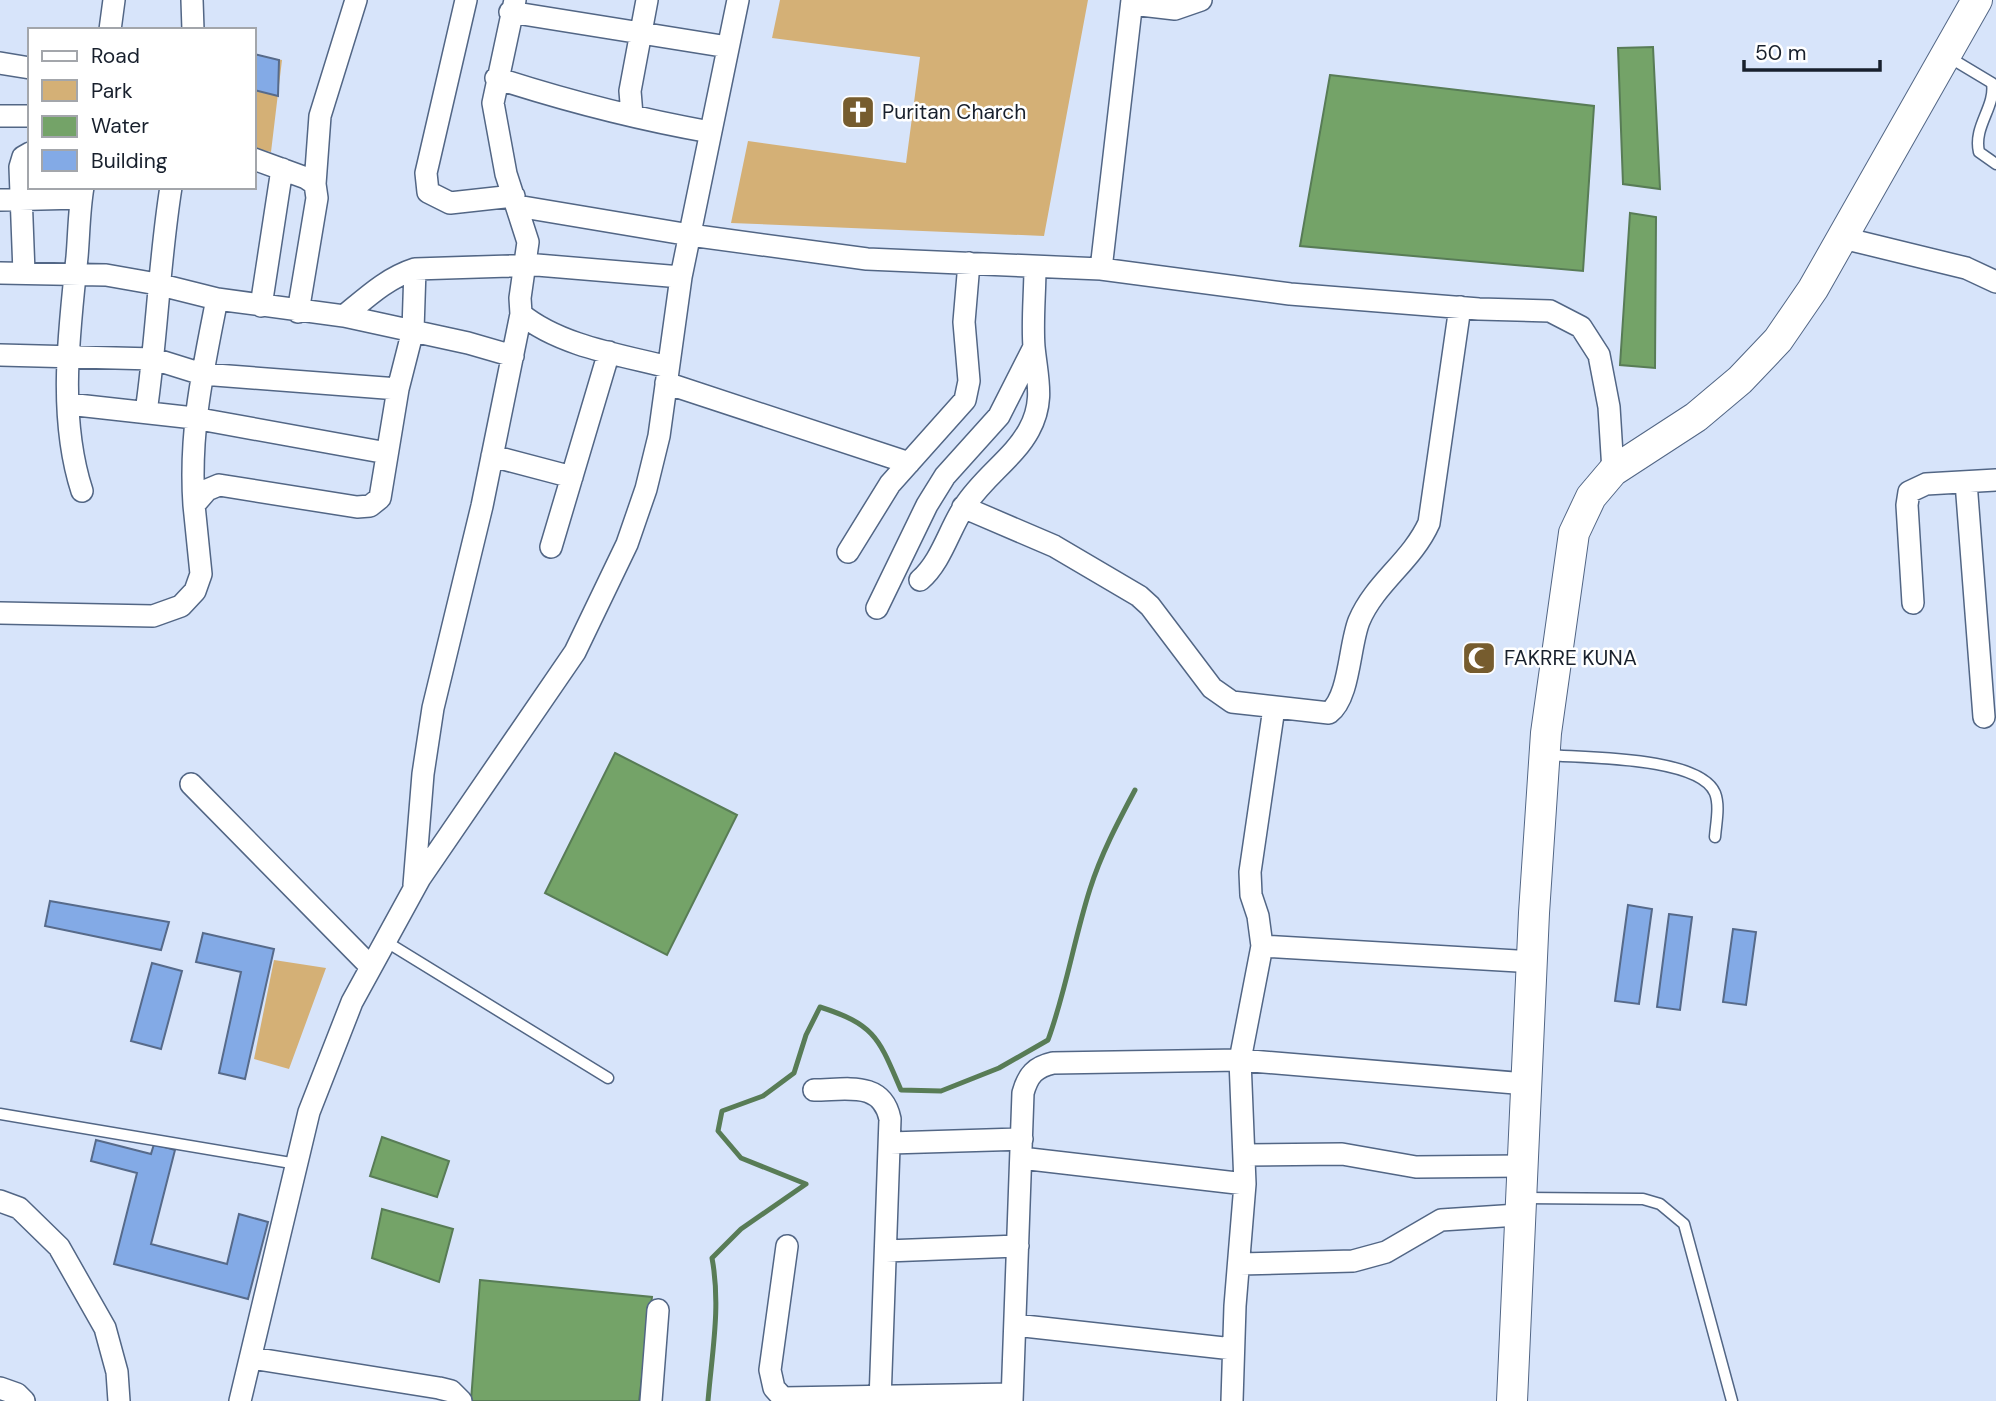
<svg xmlns="http://www.w3.org/2000/svg" width="1996" height="1401" font-family="'DM Sans',sans-serif">
  <rect width="100%" height="100%" fill="#d7e4fa"/>
  <path fill="#d4b076" d="M780,0H1088L1044,236L731,223L748,141L906,163L920,57L772,38Z
    M254,55L282,60L271,152L254,148Z
    M274,960L326,968L289,1069L254,1059Z"/>
  <path fill="#74a368" stroke="#587c56" stroke-width="2" d="M1653,47L1660,189L1623,184L1618,48Z
    M1330,75L1594,106L1583,271L1300,246Z
    M1630,213L1656,217L1655,368L1620,365Z
    M615,753L737,815L667,955L545,893Z
    M382,1137L449,1161L437,1197L370,1176Z
    M382,1209L453,1229L439,1282L372,1258Z
    M480,1280L652,1297L639,1401H471Z"/>
  <g fill="none" stroke-linecap="round" stroke-linejoin="round">
    <path stroke="#587c56" stroke-width="5" d="M708,1401C712,1352 721,1306 712,1258L741,1229L806,1184L741,1158L718,1131L722,1111L763,1096L794,1073L806,1035L820,1007C876,1025 879,1039 901,1090L941,1091L999,1068L1048,1040C1066,991 1074,939 1090,889C1101,854 1118,822 1135,790"/>
  </g>
  <path fill="#83aae6" stroke="#566a8a" stroke-width="2" d="M254,54L279,60L278,96L254,90Z
    M50,901L169,922L161,950L45,926Z
    M1628,905L1652,909L1639,1004L1615,1001Z
    M1669,914L1692,917L1680,1010L1657,1007Z
    M1733,929L1756,932L1746,1005L1723,1002Z
    M203,933L274,949L245,1079L219,1073L241,972L196,962Z
    M152,963L182,971L161,1049L131,1041Z
    M96,1140L151,1154L154,1144L175,1150L151,1244L227,1264L239,1214L268,1222L248,1299L114,1264L137,1173L91,1161Z"/>
  <g fill="none" stroke-linecap="round" stroke-linejoin="round">
    <g stroke="#526685" stroke-width="13">
      <path id="lane" d="M1947,56L1992,83C1996,107 1973,126 1979,152L1996,164
        M1548,755C1583,758 1699,756 1715,793C1720,806 1716,823 1715,837
        M385,941L608,1078
        M0,1114L297,1164
        M1522,1198L1643,1199L1660,1204L1684,1224L1732,1401"/>
    </g>
    <g stroke="#526685" stroke-width="24">
      <path id="street" d="M192,0L193,30
        M466,0L426,173L428,192L450,203L514,196
        M515,0L493,103L506,174L528,242L520,298L521,314C560,346 621,355 668,367
        M1132,4L1175,9L1201,0
        M510,12L728,47
        M110,30L114,0
        M0,63L30,68
        M496,78C567,101 637,119 710,132
        M632,115L630,91L647,0
        M0,116H30
        M254,159L306,178L315,184L317,198L298,312
        M315,184L320,116L356,0
        M0,200L81,198
        M517,206L690,235L867,259L1101,269L1290,294L1479,309L1550,311L1581,327L1599,355L1609,407L1613,471
        M1843,238L1966,268L1996,282
        M1101,269L1132,0
        M0,273L106,275L157,284L217,299L344,316L468,343L513,356
        M24,273L20,167L23,157L30,153
        M261,306L282,169
        M344,316C367,297 387,278 415,269L537,265L681,277
        M0,355L154,359L202,374L398,389
        M666,383L909,463
        M68,404L194,418L387,453
        M146,412C157,337 159,262 171,187
        M492,456L572,477
        M1966,482L1984,717
        M82,491C58,417 69,333 77,257C79,234 79,210 83,187
        M194,505C189,432 203,370 217,299
        M963,507L1054,546L1139,596L1150,606L1212,688L1232,702L1329,713C1350,697 1349,646 1359,621C1375,583 1412,561 1429,523L1460,307
        M551,547L609,352
        M848,552L890,484L965,400L969,381L964,322L969,263
        M920,580C941,562 949,530 964,507C983,477 1014,458 1029,430C1045,401 1037,378 1034,347C1032,321 1035,293 1035,267
        M1913,603L1907,505L1909,492L1926,484L1996,480
        M877,608L927,505L945,476L999,416L1034,347
        M0,613L153,616L181,606L195,591L201,574L194,505L207,490L219,485L357,507L370,506L380,498L398,389L413,330L415,269
        M191,784L370,966
        M414,885L423,774L433,708L482,506L521,314
        M1262,946L1533,962
        M814,1090C846,1090 882,1080 890,1119L880,1401
        M890,1143L1022,1139
        M1246,1155L1342,1154L1416,1167L1521,1166
        M1021,1158L1245,1184
        M0,1201L19,1208L59,1247L105,1328L117,1372L119,1401
        M787,1246L770,1370L774,1388L783,1398L1012,1394
        M886,1251L1018,1246
        M1240,1264L1353,1261L1386,1252L1441,1220L1518,1215
        M1015,1325L1233,1349
        M252,1358L439,1388L451,1391L461,1401
        M0,1388L17,1394L24,1401
        M240,1401L309,1112L352,1002L420,878L575,652L627,544L646,489L659,436L681,277L738,0
        M651,1401L658,1310
        M1012,1401L1023,1093C1028,1075 1035,1067 1053,1063L1240,1060L1527,1084
        M1232,1401L1235,1306L1245,1184L1240,1060L1262,946L1258,916L1251,895L1250,872L1274,708"/>
    </g>
    <g stroke="#526685" stroke-width="32">
      <path id="secondary" d="M1512,1401L1534,913L1546,733L1574,533L1591,497L1613,471L1696,417L1740,380L1778,340L1813,289L1977,0"/>
    </g>
    <use href="#lane" stroke="#fff" stroke-width="10"/>
    <use href="#street" stroke="#fff" stroke-width="21"/>
    <use href="#secondary" stroke="#fff" stroke-width="30"/>
  </g>
  <defs>
    <g id="church-square" transform="scale(1.75)"><rect x="-9" y="-9" width="18" height="18" rx="4" fill="#765c2e" stroke="#fff"/><path d="M-1.2-6h2.4v3.5h3.3v2.4h-3.3V6h-2.4V-.1h-3.3v-2.4h3.3Z" fill="#fff"/></g>
    <g id="mosque-square" transform="scale(1.75)"><rect x="-9" y="-9" width="18" height="18" rx="4" fill="#765c2e" stroke="#fff"/><path d="M3.5-4.9A6 6 0 1 0 3.5 4.9A5 5 0 1 1 3.5-4.9Z" fill="#fff"/></g>
  </defs>
  <g fill-rule="evenodd">
    <use href="#church-square" x="858" y="112"/>
    <use href="#mosque-square" x="1479" y="658"/>
  </g>
  <g text-anchor="middle" stroke-width="5" stroke-linejoin="round" paint-order="stroke">
    <g font-size="21" fill="#18202d" stroke="#fff" text-anchor="start">
      <text x="882" y="119">Puritan Charch</text>
      <text x="1504" y="665">FAKRRE KUNA</text>
    </g>
  </g>
  <rect x="28" y="28" width="228" height="161" fill="#ffffff" stroke="#a3a6ab" stroke-width="2"/>
  <rect x="42" y="51" width="35" height="10" fill="#ffffff" stroke="#a3a6ab" stroke-width="2"/>
  <text x="91" y="63" font-size="21" fill="#18202d">Road</text>
  <rect x="42" y="80" width="35" height="21" fill="#d4b076" stroke="#a3a6ab" stroke-width="2"/>
  <text x="91" y="98" font-size="21" fill="#18202d">Park</text>
  <rect x="42" y="116" width="35" height="21" fill="#74a368" stroke="#a3a6ab" stroke-width="2"/>
  <text x="91" y="133" font-size="21" fill="#18202d">Water</text>
  <rect x="42" y="150" width="35" height="21" fill="#83aae6" stroke="#a3a6ab" stroke-width="2"/>
  <text x="91" y="168" font-size="21" fill="#18202d">Building</text>
  <path d="M1744 60v10h136v-10" fill="none" stroke="#18202d" stroke-width="3.5"/>
  <text x="1755" y="60" font-size="21" fill="#18202d" stroke="#ffffff" stroke-width="5" paint-order="stroke">50 m</text>
</svg>
